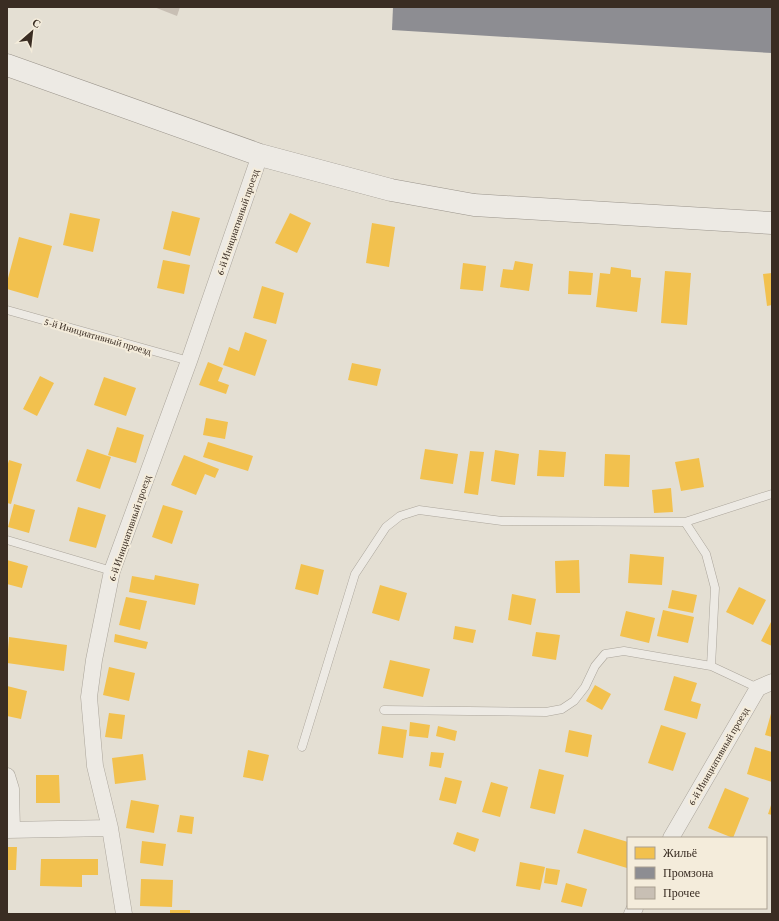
<svg xmlns="http://www.w3.org/2000/svg" width="779" height="921" font-family="'Crimson Pro',serif">
  <rect width="100%" height="100%" fill="#e4dfd3"/>
  <path fill="#f2c14e" d="M172,211L200,218L190,256L163,249Z
    M70,213L100,219L93,252L63,245Z
    M290,213L311,223L297,253L275,243Z
    M372,223L395,227L389,267L366,263Z
    M19,237L52,246L38,298L7,289V282Z
    M163,260L190,265L184,294L157,288Z
    M515,261L533,264L529,291L500,287L503,269L513,270Z
    M463,263L486,266L483,291L460,289Z
    M611,267L631,270V277L641,278L637,312L596,307L600,273L610,274Z
    M569,271L593,273L591,295L568,294Z
    M665,271L691,273L687,325L661,323Z
    M772,273V305L767,306L763,274Z
    M262,286L284,293L276,324L253,318Z
    M245,332L267,340L255,376L223,365L229,347L239,351Z
    M208,362L223,368L218,381L229,385L226,394L199,385Z
    M352,363L381,369L377,386L348,380Z
    M40,376L54,383L37,416L23,409Z
    M104,377L136,388L126,416L94,405Z
    M206,418L228,422L225,439L203,435Z
    M117,427L144,435L136,463L108,455Z
    M208,442L253,456L248,471L203,457Z
    M87,449L111,457L100,489L76,481Z
    M425,449L458,454L453,484L420,479Z
    M495,450L519,454L515,485L491,481Z
    M539,450L566,452L564,477L537,476Z
    M470,451L484,452L478,495L464,493Z
    M605,454L630,455L629,487L604,486Z
    M184,455L219,469L215,478L205,474L196,495L171,485Z
    M699,458L704,487L681,491L675,462Z
    M9,460L22,464L11,504L7,503V467Z
    M671,488L673,512L654,513L652,490Z
    M14,504L35,510L29,533L8,527Z
    M163,505L183,511L172,544L152,537Z
    M78,507L106,515L96,548L69,541Z
    M630,554L664,557L662,585L628,583Z
    M7,560L28,566L22,588L7,584Z
    M579,560L580,593H556L555,561Z
    M301,564L324,570L318,595L295,589Z
    M155,575L199,584L195,605L129,592L132,576L154,580Z
    M380,585L407,593L399,621L372,613Z
    M739,587L766,600L753,625L726,612Z
    M672,590L697,595L693,613L668,608Z
    M512,594L536,599L531,625L508,620Z
    M126,597L147,601L140,630L119,625Z
    M663,610L694,617L688,643L657,636Z
    M626,611L655,618L649,643L620,636Z
    M771,622L772,623V646L761,641Z
    M455,626L476,630L473,643L453,639Z
    M536,632L560,635L556,660L532,656Z
    M115,634L148,642L146,649L114,642Z
    M9,637L67,645L64,671L7,663Z
    M390,660L430,669L423,697L383,688Z
    M109,667L135,673L129,701L103,695Z
    M674,676L697,683L691,701L701,704L697,719L664,710Z
    M595,685L611,694L602,710L586,701Z
    M7,686L27,691L21,719L7,716Z
    M772,710V737L765,735Z
    M109,713L125,715L122,739L105,737Z
    M410,722L430,725L428,738L409,736Z
    M661,725L686,733L673,771L648,763Z
    M382,726L407,730L403,758L378,754Z
    M438,726L457,731L455,741L436,736Z
    M569,730L592,735L588,757L565,752Z
    M755,747L772,752V782L747,774Z
    M248,750L269,755L263,781L243,777Z
    M431,752L444,753L441,768L429,766Z
    M143,754L146,780L115,784L112,758Z
    M539,769L564,775L555,814L530,808Z
    M36,775H59L60,803H36Z
    M445,777L462,781L456,804L439,800Z
    M491,782L508,787L500,817L482,812Z
    M725,788L749,798L733,838L708,828Z
    M131,800L159,805L154,833L126,828Z
    M772,802V815L768,814Z
    M180,815L194,817L192,834L177,832Z
    M584,829L628,842L627,868L577,853Z
    M457,832L479,839L475,852L453,844Z
    M142,841L166,844L163,866L140,863Z
    M7,847H17L16,870H7Z
    M41,859H98V875H82V887L40,886Z
    M520,862L545,867L540,890L516,886Z
    M546,868L560,870L557,885L544,883Z
    M141,879L173,880L172,907L140,906Z
    M566,883L587,889L582,907L561,902Z
    M170,910H190V914H170Z"/>
  <path fill="#8d8d92" d="M393,7H772V53L392,30Z"/>
  <path fill="#c8bfb4" d="M154,7H180L177,16Z"/>
  <g fill="none" stroke-linecap="round" stroke-linejoin="round">
    <g stroke="#aba59b" stroke-width="9">
      <path id="lane" d="M7,310L189,361
        M7,540L112,571
        M758,688L711,666L715,588L706,554L685,522L772,494
        M384,710L546,712L562,709L574,701L585,687L595,666L605,654L624,651L711,666
        M302,747L355,574L386,527L400,516L419,510L502,521L685,522"/>
    </g>
    <g stroke="#aba59b" stroke-width="17">
      <path id="street" d="M7,776L11,789L12,830
        M7,830L110,828
        M671,838L758,688L772,682
        M124,914L110,828L95,766L89,697L94,660L112,571L189,361L260,155
        M632,914L635,908"/>
    </g>
    <g stroke="#9a948b" stroke-width="23">
      <path id="secondary" d="M7,65L260,155L391,190L474,205L772,223"/>
    </g>
    <use href="#lane" stroke="#edeae4" stroke-width="8"/>
    <use href="#street" stroke="#edeae4" stroke-width="16"/>
    <use href="#secondary" stroke="#edeae4" stroke-width="22"/>
  </g>
  <g text-anchor="middle" stroke-width="4" stroke-linejoin="round" paint-order="stroke">
    <g font-size="10" fill="#3a2d23" stroke="#f4ecdb">
      <text transform="translate(237 222) rotate(-71)" y="4">6-й Инициативный проезд</text>
      <text transform="translate(98 336) rotate(16)" y="4">5-й Инициативный проезд</text>
      <text transform="translate(129 528) rotate(-71)" y="4">6-й Инициативный проезд</text>
      <text transform="translate(718 756) rotate(-60)" y="4">6-й Инициативный проезд</text>
    </g>
  </g>
  <rect width="779" height="921" fill="none" stroke="#3a2d23" stroke-width="16"/>
  <rect x="627" y="837" width="140" height="72" fill="#f4ecdb" stroke="#aaa091"/>
  <rect x="635" y="847" width="20" height="12" fill="#f2c14e" stroke="#aaa091"/>
  <text x="663" y="857" font-size="12" fill="#3a2d23">Жильё</text>
  <rect x="635" y="867" width="20" height="12" fill="#8d8d92" stroke="#aaa091"/>
  <text x="663" y="877" font-size="12" fill="#3a2d23">Промзона</text>
  <rect x="635" y="887" width="20" height="12" fill="#c8bfb4" stroke="#aaa091"/>
  <text x="663" y="897" font-size="12" fill="#3a2d23">Прочее</text>
  <g transform="translate(32 32) rotate(28)" stroke="#f4ecdb" stroke-width="3" paint-order="stroke">
  <path d="M0-3L7 15L0 10L-7 15Z" fill="#3a2d23"/>
  <text y="-6" font-size="11" font-weight="bold" text-anchor="middle" fill="#3a2d23">С</text>
  </g>
</svg>
